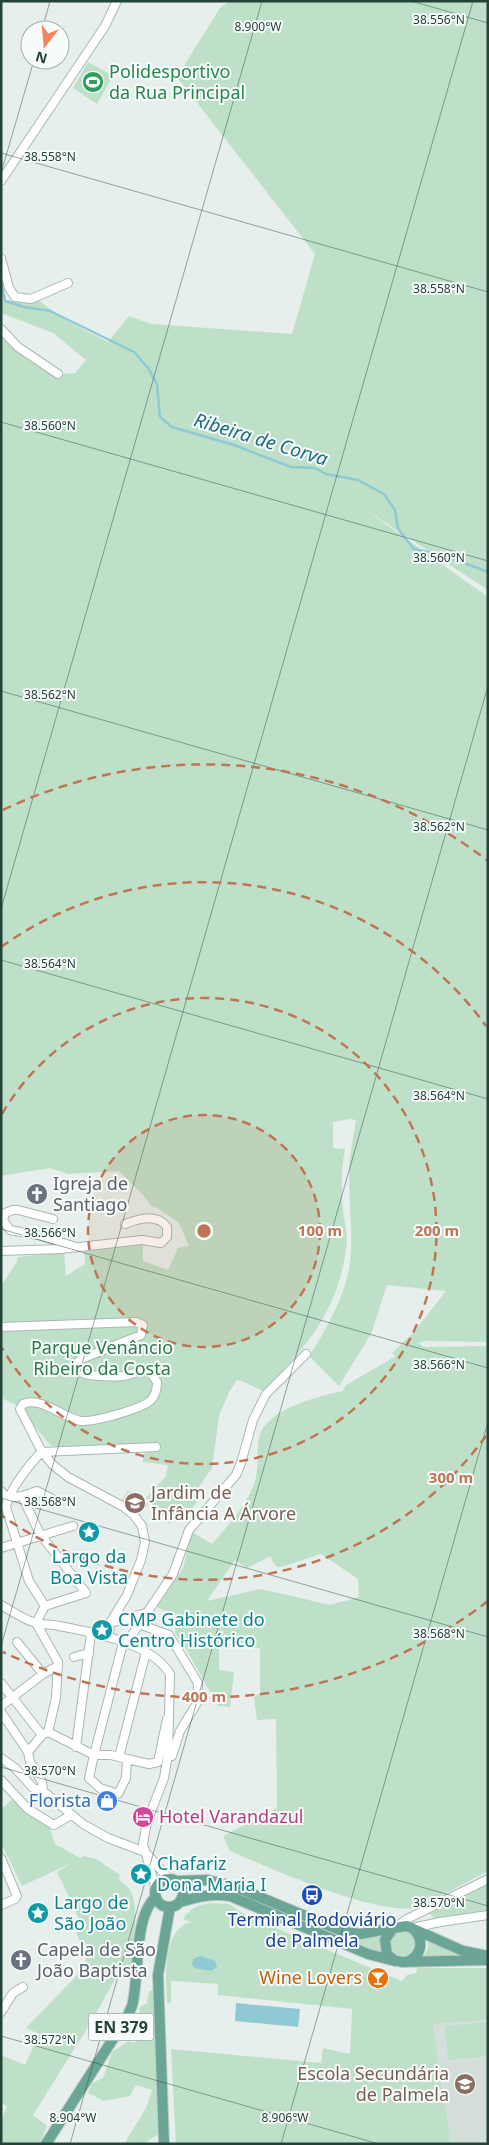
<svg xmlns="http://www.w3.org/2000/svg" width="489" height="2145" font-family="'Noto Sans',sans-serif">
  <rect width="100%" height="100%" fill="#e6efeb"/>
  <path fill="#d4dfda" d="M128,1490L149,1504L139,1515L121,1501Z
    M488,2020V2144H451L433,2024Z"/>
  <path fill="#bfe0c8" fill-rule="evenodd" d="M230,1H488V590L366,510L488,597V1342L425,1341L419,1343L423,1347L488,1346V1871L420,1907C379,1918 271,1868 230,1851L223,1836L277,1808L276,1719L257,1720L254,1697L260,1693V1649L228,1638L219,1642V1670L234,1672L230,1707L218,1706L186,1649L175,1633L176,1616L157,1607L183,1568L192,1532L212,1544C230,1523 249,1504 256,1477C259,1463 256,1447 260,1434C270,1408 319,1396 343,1391L346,1385L396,1356L392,1353L413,1333L446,1291L387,1285L371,1334L339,1386L309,1356C326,1330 343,1300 349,1269C354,1238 349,1209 349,1177C349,1158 353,1139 356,1120L350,1119L333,1122V1148L345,1149C341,1169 341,1190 343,1210C344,1220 347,1231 347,1241C341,1307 308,1346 263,1391L242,1381L237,1380L229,1392L219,1416L212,1468L196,1491L199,1498L190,1512L181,1505L170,1524L146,1498L166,1476L168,1465L143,1462V1455L155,1448L122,1449L51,1446L18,1406L1,1398V1286L16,1263L18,1257L64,1252L66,1276L85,1264L84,1251L143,1245V1261L168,1270L178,1248L189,1246L179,1223L157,1208L152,1207C143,1193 131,1184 119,1171L68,1174L50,1168L1,1176V332L51,375L75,373L86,360L53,333L1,313V299L25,303L39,301L67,321L108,342L129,316L151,324L292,334L315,254L177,77L220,8ZM321,1554L358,1579L359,1597L330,1605L261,1589L207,1601L235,1560L247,1568L271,1556L272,1561L277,1567H281Z
    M88,62L113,76L97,104L73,88Z
    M14,1797L49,1825L55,1844L80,1858L84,1856L96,1859L120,1875L119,1880C123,1883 128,1886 130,1890C140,1904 133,1957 132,1975L117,1976L93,2019L33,2115L47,2126L40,2144H1V2121L7,2106L1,2103V2055L25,2065L39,2034L26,2028L79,1973L86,1959L76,1932L84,1929L57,1872L71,1863L22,1886L1,1843V1810Z
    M488,1878V1910L434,1918L429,1913Z
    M210,1903L229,1904L247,1916L402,1981L407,1975L416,1973L417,1968H488V2020L433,2024L451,2144H176L171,2049L321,2063L323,2048L350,2054L352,2009L218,1995V1984L171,1981V2003H167C166,1980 162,1929 191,1922L183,1919C190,1908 197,1905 210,1903Z
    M390 1943a13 13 0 1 1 26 0a13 13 0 1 1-26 0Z
    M383,1934L380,1944L382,1956L339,1937L370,1938Z
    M428,1938L457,1956L424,1957L428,1947Z
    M154,1990L158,2134L144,2144H124L146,2108L152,2090L136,2085L130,2096L104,2101L88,2093L92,2083L103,2078L112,2052L129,2041L135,2043L140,2007L147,2003L149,1991Z
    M488,2022V2056L448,2060L445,2026Z"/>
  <path fill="#8ec9d4" d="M201,1956L215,1961L217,1967L211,1971L195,1968L192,1965L193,1959Z
    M236,2003L300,2009L298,2027L235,2021Z"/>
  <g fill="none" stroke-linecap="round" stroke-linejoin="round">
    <path stroke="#8ec9d4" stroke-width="2.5" d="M1,282L5,301L24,307L50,311L134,352L148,368L157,384L160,417L172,427L234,445L291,467L315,468L326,474L358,480L384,494L395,510L398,529L414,549L446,556L488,572"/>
    <g stroke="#a8b8b2" stroke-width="10">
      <path id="minor" d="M1,181L105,26L117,1
        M1,258L9,288L15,297L31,299L68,283
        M1,329L18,347L58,374
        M53,1219L18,1210H13L5,1213L3,1220L10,1230L38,1235L73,1246
        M1,1251L61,1249L142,1240L161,1243L167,1237V1227C157,1213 138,1219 125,1224
        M1,1327L136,1322L143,1325L141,1335L81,1359L76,1364L75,1368C80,1377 112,1377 122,1376C132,1375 140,1369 150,1372L157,1382C157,1389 156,1395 151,1400C142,1409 94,1422 81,1421C63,1418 41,1396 23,1404L20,1409L42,1452L53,1465L68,1477L124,1507L133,1514L142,1526L145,1542L141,1560L127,1595L110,1623L109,1637
        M42,1452C30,1463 8,1492 6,1507L29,1581L45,1606L36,1623L58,1662L56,1698L48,1732
        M42,1452L156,1447
        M1,1491L7,1498L22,1496L37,1491L52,1499
        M22,1496L40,1534L86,1593L45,1606
        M1,1548L73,1526
        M1,1605C12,1611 24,1620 36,1623C43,1625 52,1624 59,1626C92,1632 152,1643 170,1674L168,1754L164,1778L147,1822L143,1844L156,1889
        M110,1623L146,1613
        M139,1624L169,1635L198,1683L197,1703L180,1731L172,1756
        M17,1642L43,1674
        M126,1644L173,1574L189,1530L236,1475L241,1463L253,1420L266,1394L306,1354
        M74,1657L89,1653
        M1,1683L42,1735
        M1,1706L43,1674L58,1666
        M1,1712L28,1752L30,1762L42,1782L43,1791
        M76,1747L91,1634
        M28,1752L42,1735L48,1732L94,1755L123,1643
        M94,1755H111L127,1759L126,1778L118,1794L100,1788L89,1778Z
        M119,1757L146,1652
        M1,1758L15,1768L33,1788L43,1791L83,1824L108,1838L145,1852
        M127,1759L149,1764L158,1762L167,1719
        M1,1780L28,1809L54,1825L71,1815
        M147,1854L169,1879
        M1,1858L17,1896L15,1899L1,1905
        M398,1926L405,1920L488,1879
        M412,1928L440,1922L488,1915
        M1,2012L13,1993L23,1987"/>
    </g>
    <g stroke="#c2cac8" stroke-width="12">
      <path id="major" d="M155 1893a14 14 0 1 1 28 0a14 14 0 1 1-28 0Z
        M177,1881L208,1880L233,1886L344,1932L361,1934L392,1928
        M180,1902C197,1897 212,1893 230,1896L368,1954L395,1961
        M488,1956L463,1951L407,1926L393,1928L385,1940L387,1954L394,1960L402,1962L488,1960
        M407,1962C422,1956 425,1939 412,1928
        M46,2144L127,2017L132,2006C140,1977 133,1916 156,1897
        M164,2144L158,1975L170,1907"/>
    </g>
    <use href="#minor" stroke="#fff" stroke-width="8"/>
    <use href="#major" stroke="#6aa596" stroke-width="10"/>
  </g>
  <path fill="none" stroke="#24423a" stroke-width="1" stroke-opacity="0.45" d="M411,1L488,23M42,30L50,1M1,153L488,292M1,173L34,60M1,422L488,561M1,691L488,830M1,909L262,1M1,960L488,1099M1,1229L488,1368M1,1498L488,1637M1,1646L473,1M1,1767L488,1906M1,2036L379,2144M70,2144L488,686M281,2144L488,1422"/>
  <circle cx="204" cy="1231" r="116" fill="#c07456" fill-opacity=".12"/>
  <g fill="none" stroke="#c07456" stroke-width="2.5" stroke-dasharray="9 6">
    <circle cx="204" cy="1231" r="116"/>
    <path d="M2 1114A233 233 0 1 1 2 1348"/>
    <path d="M486 1436A349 349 0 0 1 1 1515M1 947A349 349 0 0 1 486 1026"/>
    <path d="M488 1601A466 466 0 0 1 3 1652M3 810A466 466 0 0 1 488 861"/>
  </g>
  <defs>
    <g id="stadium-disc" transform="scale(1.125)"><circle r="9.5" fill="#2e9e5b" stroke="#f7fbf9"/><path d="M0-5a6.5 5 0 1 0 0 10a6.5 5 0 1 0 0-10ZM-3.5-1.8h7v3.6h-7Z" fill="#fff"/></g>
    <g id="church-disc" transform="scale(1.125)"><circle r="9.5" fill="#6b7280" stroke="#f7fbf9"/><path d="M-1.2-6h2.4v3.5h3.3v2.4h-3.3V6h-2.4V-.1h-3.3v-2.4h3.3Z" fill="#fff"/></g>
    <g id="school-disc" transform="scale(1.125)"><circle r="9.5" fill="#8d6e63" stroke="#f7fbf9"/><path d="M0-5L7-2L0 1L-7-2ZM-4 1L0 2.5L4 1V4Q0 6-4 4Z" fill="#fff"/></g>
    <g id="sight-disc" transform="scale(1.125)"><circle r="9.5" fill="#0f9aa8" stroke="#f7fbf9"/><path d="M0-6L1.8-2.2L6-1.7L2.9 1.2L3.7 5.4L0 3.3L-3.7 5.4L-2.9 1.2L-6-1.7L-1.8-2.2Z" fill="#fff"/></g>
    <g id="shop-disc" transform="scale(1.125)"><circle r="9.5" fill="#3f7fe0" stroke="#f7fbf9"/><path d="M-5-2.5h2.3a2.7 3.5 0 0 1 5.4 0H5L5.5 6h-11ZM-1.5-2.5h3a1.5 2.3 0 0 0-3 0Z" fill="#fff"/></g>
    <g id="hotel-disc" transform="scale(1.125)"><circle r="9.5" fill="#d1479c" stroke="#f7fbf9"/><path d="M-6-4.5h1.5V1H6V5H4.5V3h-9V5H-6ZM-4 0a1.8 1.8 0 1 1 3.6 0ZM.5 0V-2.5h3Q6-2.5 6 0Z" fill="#fff"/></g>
    <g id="bus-disc" transform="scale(1.125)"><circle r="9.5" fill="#1a4fb4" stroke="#f7fbf9"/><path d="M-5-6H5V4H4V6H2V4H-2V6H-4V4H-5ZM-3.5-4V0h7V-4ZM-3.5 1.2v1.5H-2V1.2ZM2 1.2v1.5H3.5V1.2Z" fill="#fff"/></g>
    <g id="bar-disc" transform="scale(1.125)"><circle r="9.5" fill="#e8710a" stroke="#f7fbf9"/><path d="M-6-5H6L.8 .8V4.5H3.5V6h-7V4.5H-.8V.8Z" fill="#fff"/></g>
  </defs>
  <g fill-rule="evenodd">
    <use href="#stadium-disc" x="93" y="82"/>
    <use href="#church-disc" x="37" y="1194"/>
    <use href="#school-disc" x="135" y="1503"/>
    <use href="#sight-disc" x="89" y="1532"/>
    <use href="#sight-disc" x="102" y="1630"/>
    <use href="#shop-disc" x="107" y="1801"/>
    <use href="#hotel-disc" x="143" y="1817"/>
    <use href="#sight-disc" x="141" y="1874"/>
    <use href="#bus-disc" x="312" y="1895"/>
    <use href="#sight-disc" x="38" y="1913"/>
    <use href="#church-disc" x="21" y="1960"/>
    <use href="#bar-disc" x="378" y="1978"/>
    <use href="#school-disc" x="465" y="2084"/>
  </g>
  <g text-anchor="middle" stroke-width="4" stroke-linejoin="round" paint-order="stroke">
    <rect fill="#f7fbf9" stroke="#637a73" stroke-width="1" x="88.5" y="2013.5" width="65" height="27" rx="4"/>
    <g font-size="16" font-weight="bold" fill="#24423a">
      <text x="121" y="2033">EN 379</text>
    </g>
    <g font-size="18" fill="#27864d" stroke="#f7fbf9" text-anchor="start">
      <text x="109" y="78">Polidesportivo<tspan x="109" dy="21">da Rua Principal</tspan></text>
    </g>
    <g font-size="18" fill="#5b616d" stroke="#f7fbf9" text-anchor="start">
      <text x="53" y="1190">Igreja de<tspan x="53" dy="21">Santiago</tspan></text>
      <text x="37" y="1956">Capela de São<tspan x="37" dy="21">João Baptista</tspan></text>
    </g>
    <g font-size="18" fill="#2d7a4b" stroke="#f7fbf9">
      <text x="102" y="1354">Parque Venâncio<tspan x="102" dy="21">Ribeiro da Costa</tspan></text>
    </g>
    <g font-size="18" fill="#785e54" stroke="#f7fbf9" text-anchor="start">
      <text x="151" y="1499">Jardim de<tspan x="151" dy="21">Infância A Árvore</tspan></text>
      <text x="449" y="2080" text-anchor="end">Escola Secundária<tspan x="449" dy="21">de Palmela</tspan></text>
    </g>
    <g font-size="18" fill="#0d838f" stroke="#f7fbf9" text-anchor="start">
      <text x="89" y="1563" text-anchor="middle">Largo da<tspan x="89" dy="21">Boa Vista</tspan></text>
      <text x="118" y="1626">CMP Gabinete do<tspan x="118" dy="21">Centro Histórico</tspan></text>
      <text x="157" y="1870">Chafariz<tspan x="157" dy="21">Dona Maria I</tspan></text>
      <text x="54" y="1909">Largo de<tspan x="54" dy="21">São João</tspan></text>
    </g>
    <g font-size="18" fill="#366cbe" stroke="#f7fbf9" text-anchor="end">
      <text x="91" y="1807">Florista</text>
    </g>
    <g font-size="18" fill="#b23c85" stroke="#f7fbf9" text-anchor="start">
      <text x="159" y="1823">Hotel Varandazul</text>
    </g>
    <g font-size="18" fill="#164399" stroke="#f7fbf9">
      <text x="312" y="1926">Terminal Rodoviário<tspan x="312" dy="21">de Palmela</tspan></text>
    </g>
    <g font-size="18" fill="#c56008" stroke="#f7fbf9" text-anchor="end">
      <text x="362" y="1984">Wine Lovers</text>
    </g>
    <g font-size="19" font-style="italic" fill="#1c6f80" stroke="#f7fbf9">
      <text transform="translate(261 439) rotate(17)" y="7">Ribeira de Corva</text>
    </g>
  </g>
  <g font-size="12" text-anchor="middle" fill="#24423a" stroke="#f7fbf9" stroke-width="4" stroke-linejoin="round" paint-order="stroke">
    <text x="439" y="24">38.556°N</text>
    <text x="258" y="31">8.900°W</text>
    <text x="50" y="161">38.558°N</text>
    <text x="439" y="293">38.558°N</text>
    <text x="50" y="430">38.560°N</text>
    <text x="439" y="562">38.560°N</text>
    <text x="50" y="699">38.562°N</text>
    <text x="439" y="831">38.562°N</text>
    <text x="50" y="968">38.564°N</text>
    <text x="439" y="1100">38.564°N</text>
    <text x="50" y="1237">38.566°N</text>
    <text x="439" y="1369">38.566°N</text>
    <text x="50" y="1506">38.568°N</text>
    <text x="439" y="1638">38.568°N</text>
    <text x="50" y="1775">38.570°N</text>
    <text x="439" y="1907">38.570°N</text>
    <text x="50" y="2044">38.572°N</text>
    <text x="73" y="2122">8.904°W</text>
    <text x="285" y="2122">8.906°W</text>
  </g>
  <circle cx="204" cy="1231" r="8" fill="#c07456" stroke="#f7fbf9" stroke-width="2.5"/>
  <g font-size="15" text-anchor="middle" font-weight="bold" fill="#c07456" stroke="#f7fbf9" stroke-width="4" stroke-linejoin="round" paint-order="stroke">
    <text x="320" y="1236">100 m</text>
    <text x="437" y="1236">200 m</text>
    <text x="451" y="1483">300 m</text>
    <text x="204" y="1702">400 m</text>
  </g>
  <rect width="489" height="2145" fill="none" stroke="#24423a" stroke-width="5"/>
  <g transform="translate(45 45) rotate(196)"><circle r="24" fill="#f7fbf9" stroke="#a3b1ad"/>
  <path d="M0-4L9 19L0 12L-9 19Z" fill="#f4845f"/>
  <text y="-8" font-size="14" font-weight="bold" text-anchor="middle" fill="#24423a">N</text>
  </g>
</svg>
